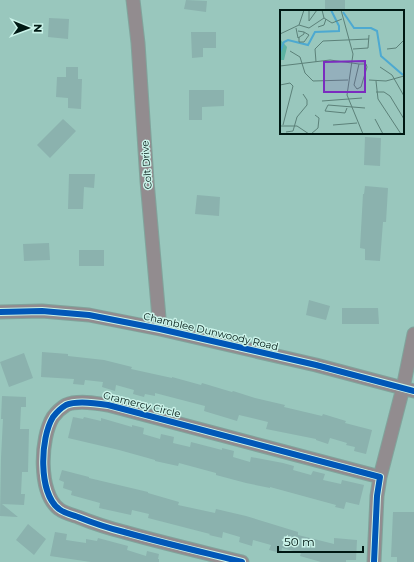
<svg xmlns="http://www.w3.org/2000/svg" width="414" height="562" font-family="Montserrat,sans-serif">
  <rect width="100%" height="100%" fill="#99c7bd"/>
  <path fill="#8bb2ae" d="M186,0L207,1L206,12L184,9Z
    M325,0H345V11H325Z
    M49,18L69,19L68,39L48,37Z
    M191,32H216V48H203V57L192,58Z
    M66,67H78V79H82L81,109L68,108V98L56,97L57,77H66Z
    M189,90H224V106L202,107V120H189Z
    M63,119L76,131L50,158L37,145Z
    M365,137L381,138L380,166L364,165Z
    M69,174H95L94,188L84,187L83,209H68Z
    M365,186L388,188L386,222H383L380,261L365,260V249L360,248L363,194H364Z
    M197,195L220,197L219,216L195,214Z
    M49,243L50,260L24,261L23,244Z
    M79,250H104V266H79Z
    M309,300L330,306L326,320L306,315Z
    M342,308H378L379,324H342Z
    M42,352L68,354V356L104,360L132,367L131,369L172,378V377L201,385L202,383L232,392L233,391L255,398L285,405L284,407L322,416L323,414L346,421L345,423L372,430L366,454L354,451L355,447L346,445L347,443L330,438L328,444L316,440V439L266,429L268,422L239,415L237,421L204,411L205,406L155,393V396L145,394L144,397L133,394L134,390L116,385L115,391L102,387L103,382L85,380L84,385L73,384L74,379L41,377Z
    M24,353L33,378L9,387L0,362Z
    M2,396L26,397V407H21L20,429H29L28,472H22L21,494H25L24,505L2,504L18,517L0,516L1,458L3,419H1Z
    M73,417L83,419L84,417L101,421V418L132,427V425L144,428L143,434L160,439L161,434L174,437L173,443L190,447L191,442L222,450V448L234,451L233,457L250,462L251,457L283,463L294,466L293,470L311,475L313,471L325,474L323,480L341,484L342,480L364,485L359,505L346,502L344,509L335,507L336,505L270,487V488L246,483L216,475V473L179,463L178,466L155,461V460L119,450L68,438Z
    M62,470L89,477V478L148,492V493L179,502L178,505L215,513L216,509L246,516L298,532V535L334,544V538L357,540L356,560H346V562H321L300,556L301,553L282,548L281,553L269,550L271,545L253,540L252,546L239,542L240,537L223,532L222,538L209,535L210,534L148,518L149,514L132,510L131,515L99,508L100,503L71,495L72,491L63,488L64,482L59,480Z
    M393,512H414V562H397V557H391Z
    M28,524L46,539L34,555L16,540Z
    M55,532L67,534L66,540L86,543V539L97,541L98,538L128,546L127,550L146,556L147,551L159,554L158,559H159V562H91L50,556Z"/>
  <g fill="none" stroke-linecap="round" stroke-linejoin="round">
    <g stroke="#81a49c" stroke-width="15">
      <path id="minor" d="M133,0L138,43L147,181L160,329
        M0,312L42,311L89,315L160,329L316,365L414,391
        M380,477L403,388L414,334
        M242,562C202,552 163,543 124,532C108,528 93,523 78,517C72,515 64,513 59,509C38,493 40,438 53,417C56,413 61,408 66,405C77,400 96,403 108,405L380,477L377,496L374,562"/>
    </g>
    <use href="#minor" stroke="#928c8f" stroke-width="13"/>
    <g stroke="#caf3e9" stroke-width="8">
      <path id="cycleway" d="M0,312L42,311L89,315L160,329L316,365L414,391
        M242,562C202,552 163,543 124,532C108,528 93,523 78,517C72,515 64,513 59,509C38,493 40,438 53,417C56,413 61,408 66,405C77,400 96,403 108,405L380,477L377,496L374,562"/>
    </g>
    <use href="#cycleway" stroke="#0057b8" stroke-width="6"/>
  </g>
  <g text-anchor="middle" stroke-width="3" stroke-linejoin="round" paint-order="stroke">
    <g font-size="10" fill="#001813" stroke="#caf3e9">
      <text transform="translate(146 165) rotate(-94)" y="4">Colt Drive</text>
      <text transform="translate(211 331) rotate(13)" y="4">Chamblee Dunwoody Road</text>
      <text transform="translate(142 404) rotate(14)" y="4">Gramercy Circle</text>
    </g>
  </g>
  <g transform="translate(280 10)">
    <rect width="124" height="124" fill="#99c7bd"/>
    <path d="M0,29L7,37L4,50H0Z" fill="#5db3a3"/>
    <path fill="none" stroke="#4da9d1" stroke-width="2" d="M63,2L74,18H91L97,21L101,46L123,65M0,42L4,32L8,30L28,35L35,22L59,21V16L51,0"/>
    <path fill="none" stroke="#5c8179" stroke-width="1" d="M29,0V11L37,0M42,0L44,8L52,13L62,9M61,0L73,44L67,85L83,124M19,15L29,18L44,8M19,15L24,0M38,17L44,15L46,9M16,18L18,28L24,24V22L18,21M0,24L19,15M19,27V32H24L29,25L24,22M73,39L88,38L89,25M107,39L116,38L124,30M10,41L20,47L25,63L33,71L68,70M36,52L35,39L43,31L89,29M79,54H86L87,57L81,77L77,79L74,75ZM0,56L50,50L79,54M100,57L112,65L124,86M89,70L106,71L124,66M96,71L98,89L121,124M0,75L10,73L13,76L3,115M96,82H104L110,86L124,109M42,91L82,88M67,98L65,103L45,101L48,95L85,98M95,109L103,124M53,115L77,113M0,116H17L29,124M6,122L13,121L17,107L27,95V90L23,84M31,124L38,118L39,108L35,105"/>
    <path fill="#7b2cbf" fill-opacity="0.15" stroke="#7b2cbf" stroke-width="2" d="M85,51V82H44V52Z"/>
    <rect width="124" height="124" fill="none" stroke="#001813" stroke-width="2"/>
  </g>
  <g transform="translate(28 28) rotate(91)" stroke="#caf3e9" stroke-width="3" paint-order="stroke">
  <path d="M0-3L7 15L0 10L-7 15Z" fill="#001813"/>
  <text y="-6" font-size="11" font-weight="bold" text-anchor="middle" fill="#001813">N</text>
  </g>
  <path d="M278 546v6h85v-6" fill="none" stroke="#001813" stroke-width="2"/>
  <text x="284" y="546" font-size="12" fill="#001813" stroke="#caf3e9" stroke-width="3" paint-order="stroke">50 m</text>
</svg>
